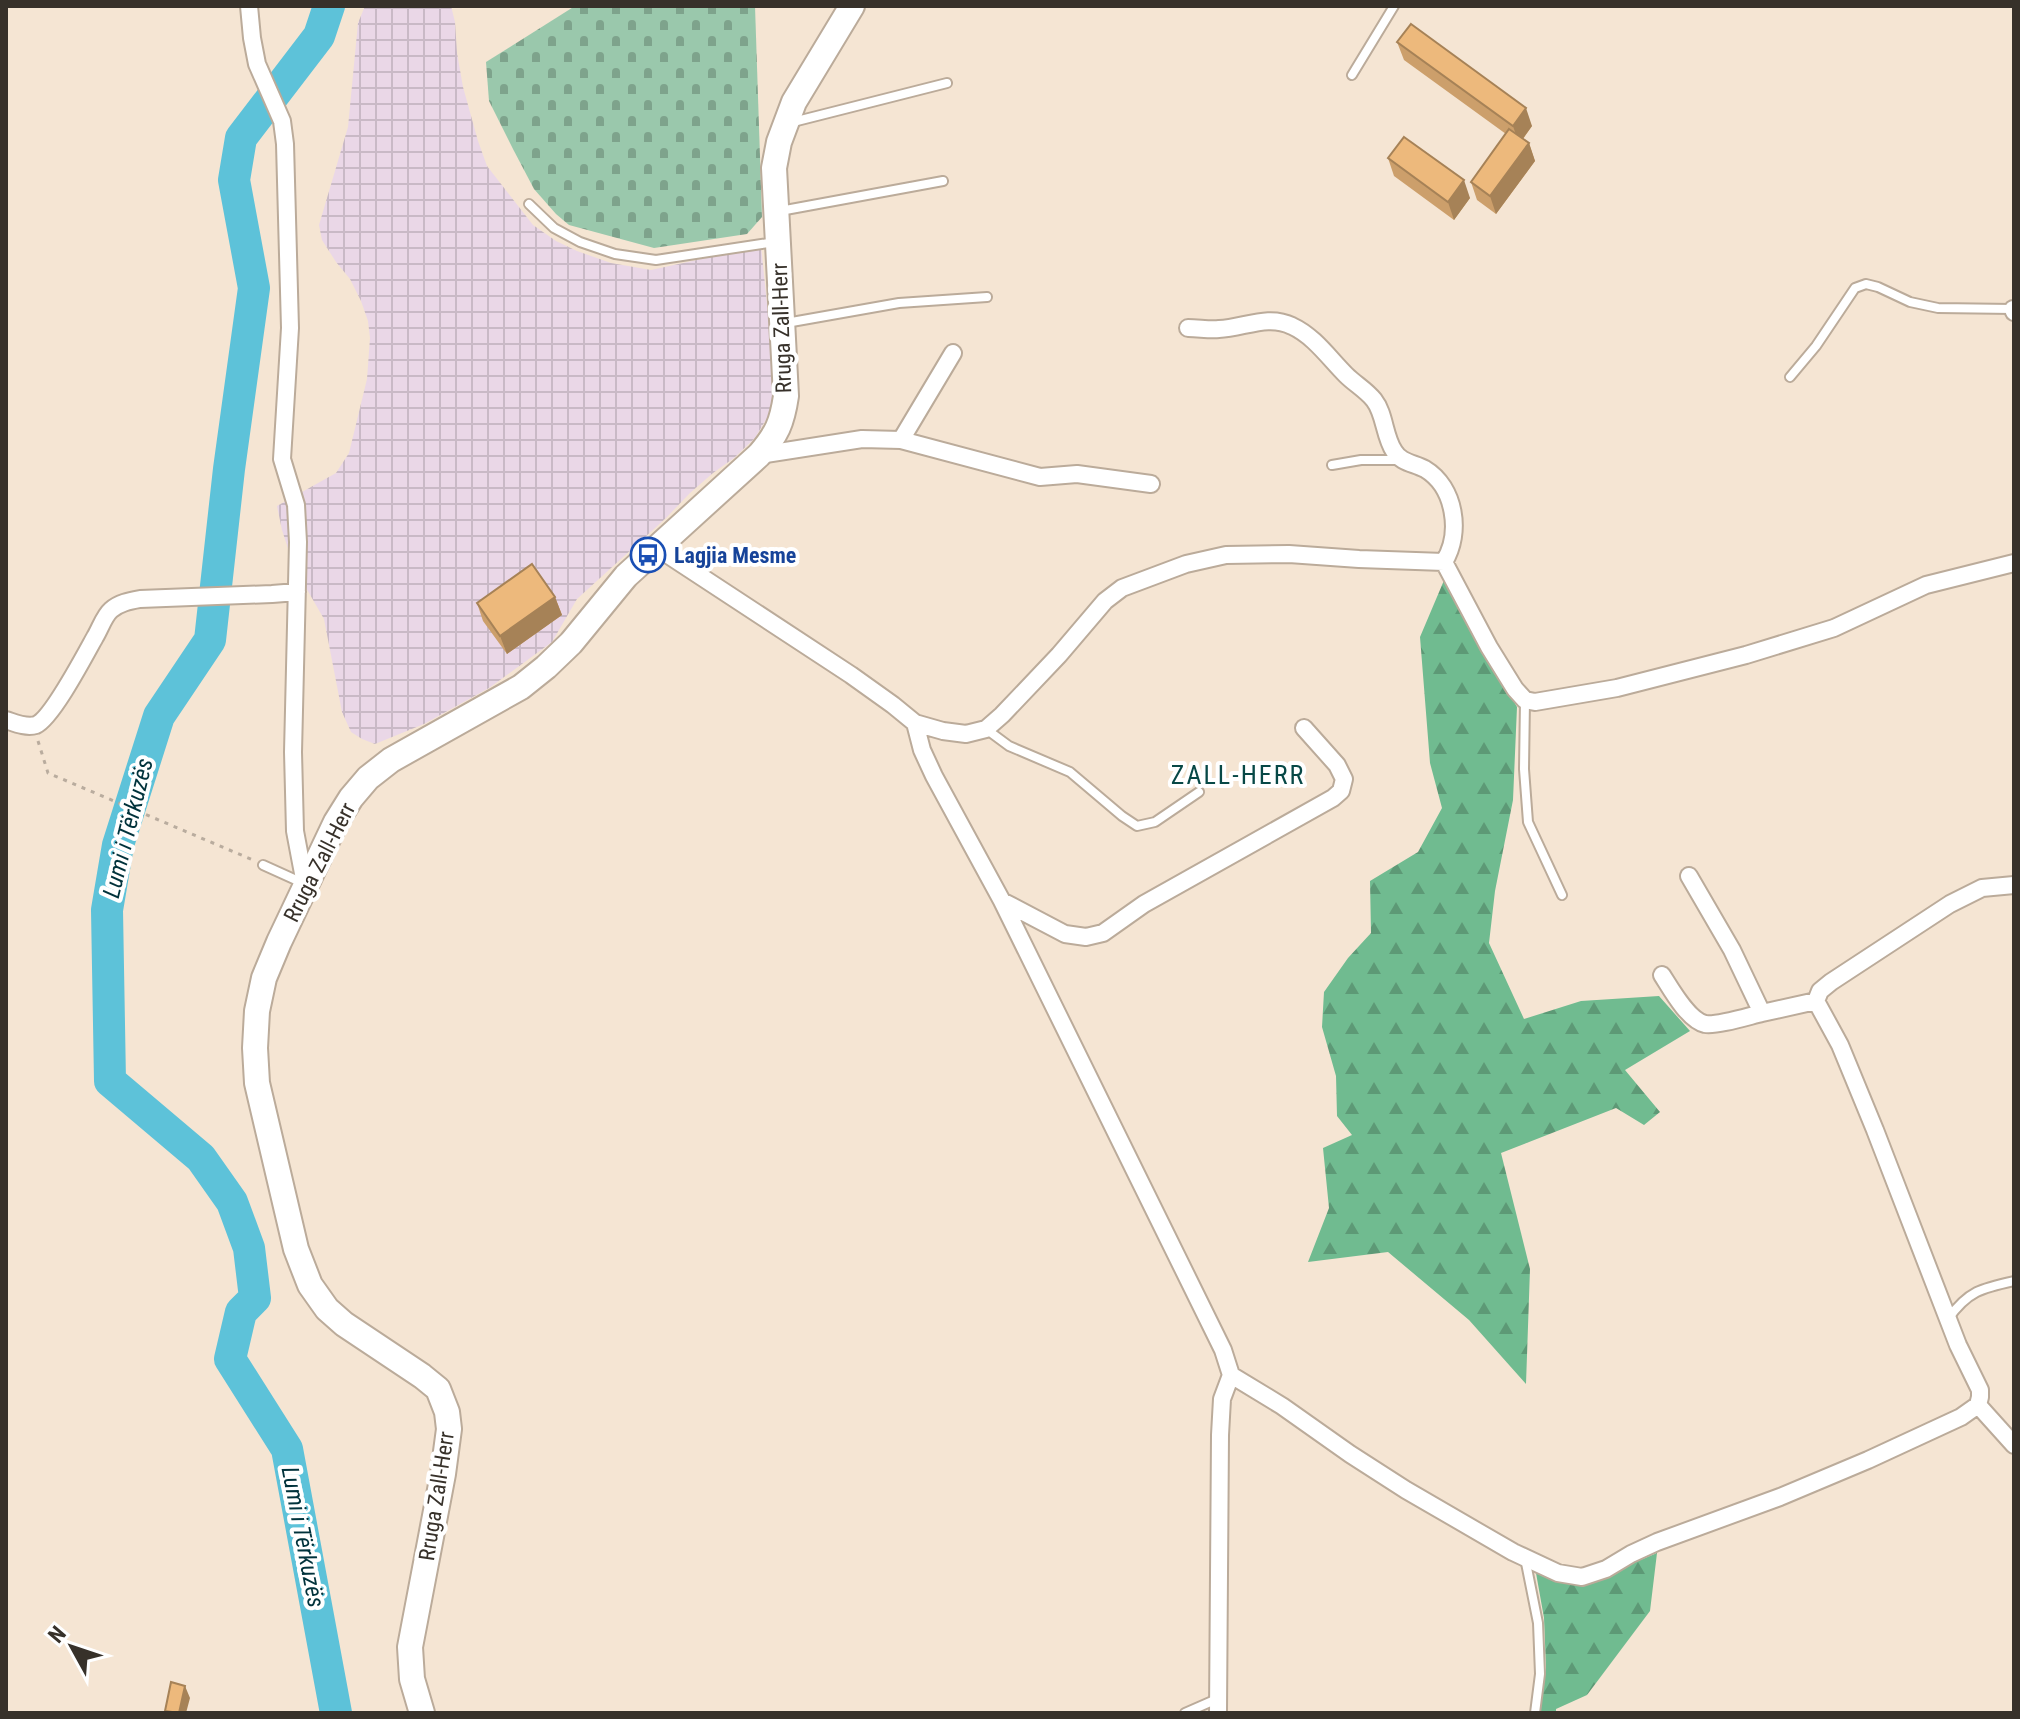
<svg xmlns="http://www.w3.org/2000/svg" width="2020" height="1719" font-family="'Roboto Condensed',sans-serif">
  <defs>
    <pattern id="industrial-grid" width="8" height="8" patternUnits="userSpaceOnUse" patternTransform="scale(2)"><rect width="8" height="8" fill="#ead7e7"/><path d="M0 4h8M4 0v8" fill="none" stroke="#c9b9c6"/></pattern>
    <pattern id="forest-firs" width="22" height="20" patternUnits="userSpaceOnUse" patternTransform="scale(2)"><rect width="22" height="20" fill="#70bb90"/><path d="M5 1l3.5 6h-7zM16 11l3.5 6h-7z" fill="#5d9976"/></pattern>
    <pattern id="cemetery-stones" width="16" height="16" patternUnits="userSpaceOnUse" patternTransform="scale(2)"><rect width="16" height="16" fill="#9ac8ac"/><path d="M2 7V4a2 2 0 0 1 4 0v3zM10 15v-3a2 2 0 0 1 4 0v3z" fill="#7ea38c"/></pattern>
  </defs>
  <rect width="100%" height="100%" fill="#f5e5d3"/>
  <path fill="url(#industrial-grid)" d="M365,6H451L455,22L457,53L463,87L478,141L487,166L533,225L556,241L577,251L611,263L651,270L761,246L777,401L755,438L734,458L713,473L690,493L666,518L577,599L552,642L489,688L424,724L375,744L362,739L351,732L342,712L324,619L294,567L282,530L277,506L336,473L349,453L367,379L370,338L368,321L361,301L350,279L336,262L322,240L319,225L348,127L358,23Z"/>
  <path fill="url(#forest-firs)" d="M1445,578L1517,707L1513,800L1495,891L1489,943L1524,1019L1581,1001L1659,996L1690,1031L1625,1070L1660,1112L1644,1125L1616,1108L1501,1153L1530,1269L1526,1384L1469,1320L1388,1252L1308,1262L1329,1208L1323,1148L1352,1135L1337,1116L1336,1076L1322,1027L1324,992L1348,958L1371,933L1370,881L1418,852L1442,808L1430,763L1420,637Z
    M1657,1553L1650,1611L1587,1695L1556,1709V1713H1540L1546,1668L1544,1618L1536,1573L1578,1586Z"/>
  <path fill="url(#cemetery-stones)" d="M575,6H755L762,217L747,234L654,248L569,225L556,214L534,189L513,149L489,101L486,62Z"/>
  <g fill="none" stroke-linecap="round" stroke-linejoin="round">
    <path stroke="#5dc2d9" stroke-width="32" d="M329,6L319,36L241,138L234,180L254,288L229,469L210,640L159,716L118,845L107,910L110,1081L201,1158L232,1202L249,1248L255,1298L241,1312L230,1359L287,1449L336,1713"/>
    <g stroke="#bbab9a" stroke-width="12">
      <path id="lane" d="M1352,75L1394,6
        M793,122L947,83
        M529,204L554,228L580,242L615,254L656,260L775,242
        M780,211L943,181
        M786,323L899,303L987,297
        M1790,377L1816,346L1855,288L1866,284L1878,287L1910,302L1938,308L2013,309
        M1332,465L1361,460H1398
        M1525,700L1524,769L1528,822L1562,895
        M986,729L1009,746L1070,772L1122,816L1137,826L1155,822L1199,792
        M263,865L305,884
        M1948,1319C1968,1291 1982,1288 2014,1281
        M1525,1558L1538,1623L1540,1674L1535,1713
        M1185,1713L1217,1699"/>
    </g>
    <g stroke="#bbab9a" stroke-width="20">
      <path id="street" d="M249,6L252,38L257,64L282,121L285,144L290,328L282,459L296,505L298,542L293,752L295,831L305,884
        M2013,309L2014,312
        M901,440L953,353
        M759,455L862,439L901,440L1040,477L1077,474L1151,484
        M656,547L851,675L893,705L915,723L922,750L934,776L1002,901L1223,1350L1231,1375L1222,1399L1220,1435L1218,1713
        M1444,562L1489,647L1515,689L1525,700L1535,702L1617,688L1746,655L1834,628L1926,585L2014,563
        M6,720C15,723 26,728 36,725C52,718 85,655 95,637C100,629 104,616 111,610C119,603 129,601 140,599L272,594L297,592
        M915,723L943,731L966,734L986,729L1002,715L1059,655L1105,601L1122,588L1186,564L1226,555L1289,554L1359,559L1444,562C1462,533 1455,487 1425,469C1414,463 1401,463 1394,451C1384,436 1385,414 1374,400C1366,390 1355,384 1346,375C1329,358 1314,336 1292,326C1268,314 1244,328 1219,329C1209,330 1199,328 1188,328
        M1002,901L1065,934L1086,937L1103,933L1144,904L1333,798L1341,791L1344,779L1337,765L1304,728
        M1662,975C1671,989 1688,1020 1705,1024C1717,1026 1749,1016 1762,1013
        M1816,1001L1820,991L1831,982L1950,904L1982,888L2014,885
        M1231,1375L1282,1406L1350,1454L1406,1490L1513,1552L1558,1573L1582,1577L1606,1569L1631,1554L1657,1542L1780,1497L1868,1460L1961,1417L1978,1405L1980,1397V1390L1958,1345L1875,1130L1840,1045L1816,1001L1762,1013L1732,950L1689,876
        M1978,1405L2014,1445"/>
    </g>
    <g stroke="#bbab9a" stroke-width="28">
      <path id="secondary" d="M422,1713L412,1679L410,1647L443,1474L449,1429L447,1412L438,1389L422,1376L344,1324L327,1309L310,1285L296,1249L257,1083L255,1048L257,1011L264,978L279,942L336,822L351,798L368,778L391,760L521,687L546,667L571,643L626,576L759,455C777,434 782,423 786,396L774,168L779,142L794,102L852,6"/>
    </g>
    <path stroke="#b9ac9e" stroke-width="3" stroke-dasharray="4 6" stroke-linecap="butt" d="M38,741L48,773L253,860"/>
    <use href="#lane" stroke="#fff" stroke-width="8"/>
    <use href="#street" stroke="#fff" stroke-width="16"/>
    <use href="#secondary" stroke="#fff" stroke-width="24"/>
  </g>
  <path fill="#cc9f6b" d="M1397,42L1532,126L1523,139L1529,143L1535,161L1496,214L1477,200L1471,182L1506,134L1404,60Z
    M1388,158L1470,198L1454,220L1394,176Z
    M555,597L562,615L507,654L483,621L477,603Z"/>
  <path fill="#a68257" d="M1526,108L1532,126L1519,144L1513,126Z
    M1529,143L1535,161L1496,214L1490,196Z
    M1464,180L1470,198L1454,220L1448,202Z
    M555,597L562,615L507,654L500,636Z
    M185,1686L190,1698L186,1713H179Z"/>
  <path fill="#edb97c" stroke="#a68257" stroke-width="2" d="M1411,24L1526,108L1513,126L1397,42Z
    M1509,129L1529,143L1490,196L1471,182Z
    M1404,137L1464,180L1448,202L1388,158Z
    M532,564L555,597L500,636L477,603Z
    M171,1682L185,1686L179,1713L165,1711Z"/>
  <defs>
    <g id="bus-ring" transform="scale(1.8)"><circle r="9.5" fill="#fff" stroke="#1a4fb4" stroke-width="1.5"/><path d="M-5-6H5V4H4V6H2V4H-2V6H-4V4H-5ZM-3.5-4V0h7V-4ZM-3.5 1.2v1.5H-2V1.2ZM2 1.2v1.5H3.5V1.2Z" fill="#1a4fb4"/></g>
  </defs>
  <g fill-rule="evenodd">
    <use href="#bus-ring" x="648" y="555"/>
  </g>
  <g text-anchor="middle" stroke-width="8" stroke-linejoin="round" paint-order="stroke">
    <g font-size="22" fill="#37312a" stroke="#fff">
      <text transform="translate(781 328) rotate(-92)" y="8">Rruga Zall-Herr</text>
      <text transform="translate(319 862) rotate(-63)" y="8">Rruga Zall-Herr</text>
      <text transform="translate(436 1496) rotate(-81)" y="8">Rruga Zall-Herr</text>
    </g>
    <g font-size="22" font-weight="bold" fill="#164399" stroke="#fff" text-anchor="start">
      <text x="674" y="563">Lagjia Mesme</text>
    </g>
    <g font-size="24" font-style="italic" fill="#00323b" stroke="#fff">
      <text transform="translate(128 828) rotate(-76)" y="8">Lumi i Tërkuzës</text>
      <text transform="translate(303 1537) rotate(79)" y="8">Lumi i Tërkuzës</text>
    </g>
    <g font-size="26" letter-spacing="2" fill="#074846" stroke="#fff">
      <text x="1238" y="784">ZALL-HERR</text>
    </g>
  </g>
  <rect width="2020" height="1719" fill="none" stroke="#37312a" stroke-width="16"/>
  <g transform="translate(72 1647) rotate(310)" stroke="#ffffff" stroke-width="6" paint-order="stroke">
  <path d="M0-6L14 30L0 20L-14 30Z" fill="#37312a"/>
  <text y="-12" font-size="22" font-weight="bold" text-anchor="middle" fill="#37312a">N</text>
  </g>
</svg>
